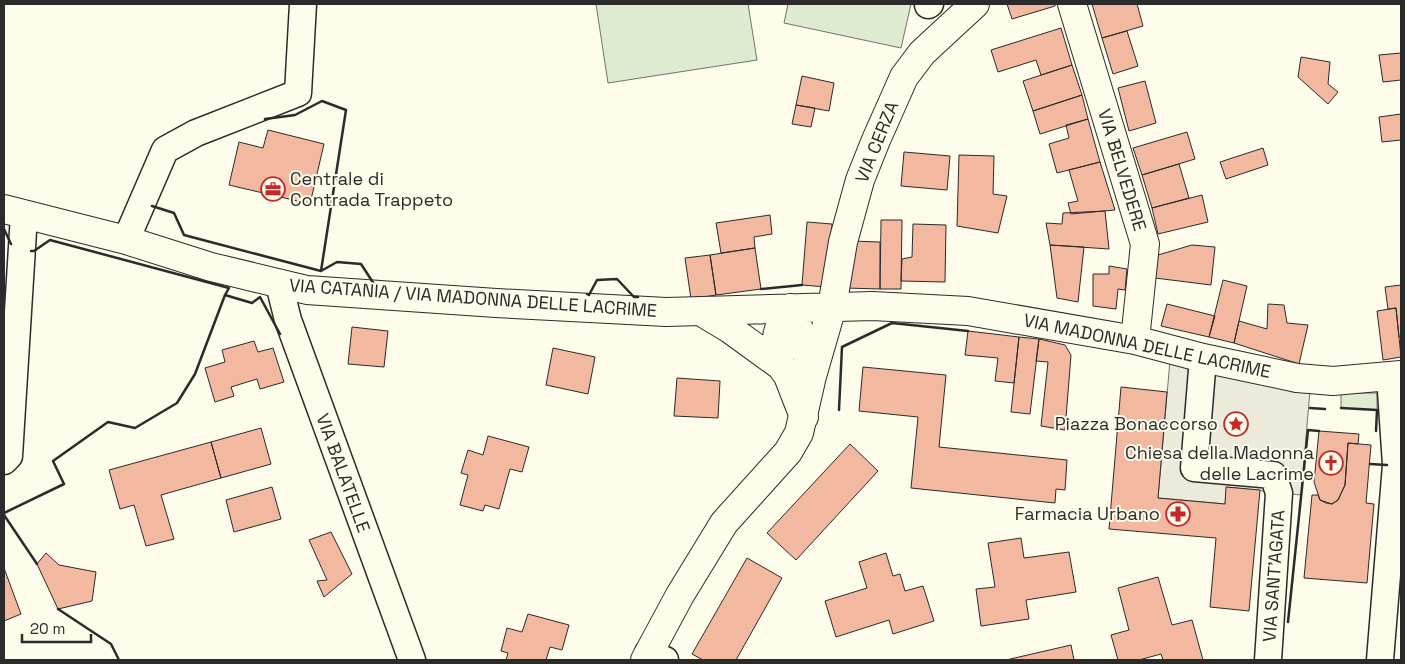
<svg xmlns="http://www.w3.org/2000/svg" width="1405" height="664" font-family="'Space Grotesk',sans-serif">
  <rect width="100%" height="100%" fill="#fdfbea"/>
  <path fill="#deebd1" stroke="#74746e" d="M596,4H748L757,60L608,83Z
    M788,4H911L901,48L784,23Z
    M1341,393H1377V410L1341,408Z"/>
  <path fill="#eceadb" stroke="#74746e" d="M1171,349L1311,379L1301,495L1227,487L1225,504L1158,498Z"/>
  <path fill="#f2b8a0" stroke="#2b2b2b" d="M1007,4H1055V6L1012,19Z
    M1092,4H1137L1143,26L1102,38Z
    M1061,28L1072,65L1041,75L1036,60L998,72L991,50Z
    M1127,31L1138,66L1113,74L1102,38Z
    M1401,53V80L1383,82L1379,55Z
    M1301,57L1330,62L1328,84L1338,92L1328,104L1298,77Z
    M1072,65L1082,95L1033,111L1023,81Z
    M802,76L834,83L829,111L796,105Z
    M1145,81L1156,123L1129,131L1118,88Z
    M1082,95L1088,119L1040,134L1033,111Z
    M796,105L815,108L811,127L792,124Z
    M1401,114V140L1382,142L1379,117Z
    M1088,119L1100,162L1057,173L1049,144L1069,138L1066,125Z
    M268,130L324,144L310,204L229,185L239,142L263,148Z
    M1187,132L1195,159L1142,175L1133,148Z
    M1263,148L1268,165L1226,179L1220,162Z
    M904,152L950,156L947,190L901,186Z
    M959,155L994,156L993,194L1007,196L998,233L957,226Z
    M1100,162L1115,210L1071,214L1068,203L1078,201L1069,170Z
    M1179,164L1189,198L1152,208L1142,175Z
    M1202,195L1208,222L1158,234L1152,208Z
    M1105,211L1109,249L1050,245L1046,223L1062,224L1063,213Z
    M770,215L772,234L754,237L755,248L721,253L716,223Z
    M881,220H902L901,289H880Z
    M807,222L832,224L827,287L802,285Z
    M913,224L946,225L945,282L901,281L902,259L912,257Z
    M851,241L880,242V289L845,288Z
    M1050,245L1084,247L1078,302L1057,298Z
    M1192,245L1215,247L1211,285L1155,278L1158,255Z
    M755,248L761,289L716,295L710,255Z
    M710,255L716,295L691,299L685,258Z
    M1109,266L1127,269L1125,290L1118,289L1116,309L1093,306V274H1109Z
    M1223,280L1247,286L1234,343L1209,337Z
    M1401,285V337H1399L1396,308L1388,309L1385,287Z
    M1167,304L1215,316L1209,337L1161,326Z
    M1268,304L1284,305L1287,323L1308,325L1299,364L1234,343L1239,321L1267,329Z
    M1396,308L1401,357L1383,360L1377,311Z
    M352,327L388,331L384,367L348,364Z
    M968,331L1019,337L1014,383L995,381L998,358L965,355Z
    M1019,337L1039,339L1030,414L1011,412Z
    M1039,339L1065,345L1071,355L1065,430L1041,426L1048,362L1036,361Z
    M254,341L258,352L273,348L284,382L260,389L257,379L231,387L234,396L215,402L205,368L225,362L222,350Z
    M553,348L595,357L588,394L546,385Z
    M863,367L946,375L939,447L1067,460L1065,490L1056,489L1055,503L911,488L918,417L859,411Z
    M677,378L720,381L718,418L674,416Z
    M1121,387L1167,392L1158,498L1225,504L1226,487L1260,490L1249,611L1210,607L1216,538L1109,529Z
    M261,428L271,464L221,478L211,442Z
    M1319,431L1359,434L1358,444L1348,443L1345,485L1338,500L1332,504L1320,500L1314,482Z
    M488,436L529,447L522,472L510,469L499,509L485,505L483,511L460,505L468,475L461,473L468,450L483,455Z
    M211,442L221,478L161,495L174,539L146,546L134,505L120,509L109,470Z
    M1348,443L1371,445L1366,503L1374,504L1367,583L1304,578L1312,495H1318L1320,500L1326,503L1332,504L1338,500L1345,485Z
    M850,444L878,471L796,560L767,533Z
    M272,487L281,519L234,532L226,500Z
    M331,532L352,574L324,597L317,581L327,580L309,540Z
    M1021,538L1024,558L1069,552L1076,592L1026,600L1029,619L981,626L976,589L995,587L988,543Z
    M46,553L59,565L96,572L92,601L58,609L37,564Z
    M886,553L893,576L900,574L905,591L923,586L934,621L893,634L889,620L836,637L825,601L867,588L859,562Z
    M747,558L782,578L736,660H703L692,654Z
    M4,568L21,614L4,621Z
    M1158,577L1172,625L1192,620L1203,660H1163L1161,654L1139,660H1118L1111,635L1129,630L1118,588Z
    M528,614L569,625L562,650L550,647L546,660H506L508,653L501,651L507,628L522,632Z
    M1071,645L1074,660H1006Z"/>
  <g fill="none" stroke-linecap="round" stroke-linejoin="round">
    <g stroke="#2b2b2b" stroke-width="29">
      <path id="minor" d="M928,5L930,4
        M126,240L165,150L196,133L298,93L303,4
        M279,284L288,320L412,660
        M1203,358L1194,468L1273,475L1279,493L1268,660
        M4,461L9,456L24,215
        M648,653L665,660
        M1380,660L1396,465L1390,376"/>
    </g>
    <g stroke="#2b2b2b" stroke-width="30">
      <path id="major" d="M1072,4L1145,244L1135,340
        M4,209L126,240L211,267L307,290L496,303L666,312L872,306L968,311L1135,340L1203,358L1297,378L1333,381L1401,375
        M790,308C800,329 807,349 811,372
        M700,311L730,329L781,366L788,376L804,417
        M781,366C774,338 775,332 790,308
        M645,660L680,595L724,523L788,452L799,433L812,376L832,307L843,242L860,180L876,140L904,77L922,53L975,4"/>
    </g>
    <use href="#minor" stroke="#fdfbea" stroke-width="26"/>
    <use href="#major" stroke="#fdfbea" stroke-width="28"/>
    <path stroke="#2b2b2b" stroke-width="2.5" d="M265,119L295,115L322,101L346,110L321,271
      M152,206L174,213L184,235L321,271L337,262L361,264L374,284
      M4,229L11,244
      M31,251H34L50,240L229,288L225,295L252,303L260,297L280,334
      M761,289L802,285
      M587,294L589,295L597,280L617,279L634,297H638
      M1310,408L1325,409
      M1341,408L1377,410L1376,431
      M839,410L842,347L892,323L968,331
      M1370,464L1387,465
      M4,513L64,484L53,461L108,422L135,428L177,403L195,374L225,295
      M4,515L37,564
      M58,609L111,644L119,660
      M1288,622L1308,430L1319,431"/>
  </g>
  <defs>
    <g id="office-ring" transform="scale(1.25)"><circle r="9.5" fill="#fdfbea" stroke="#c62828" stroke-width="1.5"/><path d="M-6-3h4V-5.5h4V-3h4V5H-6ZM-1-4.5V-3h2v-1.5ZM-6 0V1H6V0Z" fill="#c62828"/></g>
    <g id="sight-ring" transform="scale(1.25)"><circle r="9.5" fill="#fdfbea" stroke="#c62828" stroke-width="1.5"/><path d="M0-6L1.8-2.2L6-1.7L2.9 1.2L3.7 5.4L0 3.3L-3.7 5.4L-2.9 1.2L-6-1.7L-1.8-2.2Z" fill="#c62828"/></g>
    <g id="church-ring" transform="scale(1.25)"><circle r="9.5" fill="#fdfbea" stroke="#c62828" stroke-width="1.5"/><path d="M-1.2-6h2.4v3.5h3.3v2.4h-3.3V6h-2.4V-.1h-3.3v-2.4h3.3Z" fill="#c62828"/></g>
    <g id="pharmacy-ring" transform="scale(1.25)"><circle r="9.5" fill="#fdfbea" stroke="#c62828" stroke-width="1.5"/><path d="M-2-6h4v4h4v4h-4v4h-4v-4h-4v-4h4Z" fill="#c62828"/></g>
  </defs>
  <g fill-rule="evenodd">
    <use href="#office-ring" x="273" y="189"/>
    <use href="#sight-ring" x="1236" y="424"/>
    <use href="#church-ring" x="1331" y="463"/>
    <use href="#pharmacy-ring" x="1178" y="514"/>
  </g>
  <g text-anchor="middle" stroke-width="4" stroke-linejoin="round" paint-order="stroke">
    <g font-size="18" fill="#2b2b2b" stroke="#fdfbea">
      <text transform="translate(877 142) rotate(-68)" y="6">VIA CERZA</text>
      <text transform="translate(1122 170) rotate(73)" y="6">VIA BELVEDERE</text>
      <text transform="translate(473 298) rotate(4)" y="6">VIA CATANIA / VIA MADONNA DELLE LACRIME</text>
      <text transform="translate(1147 346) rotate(12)" y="6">VIA MADONNA DELLE LACRIME</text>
      <text transform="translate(343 473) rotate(70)" y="6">VIA BALATELLE</text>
      <text transform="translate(1274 576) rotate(-86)" y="6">VIA SANT'AGATA</text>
    </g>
    <g font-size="18" fill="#2b2b2b" stroke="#fdfbea" text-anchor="end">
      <text x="290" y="185" text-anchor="start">Centrale di<tspan x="290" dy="21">Contrada Trappeto</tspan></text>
      <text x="1218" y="430">Piazza Bonaccorso</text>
      <text x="1314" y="459">Chiesa della Madonna<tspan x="1314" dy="21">delle Lacrime</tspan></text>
      <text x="1160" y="520">Farmacia Urbano</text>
    </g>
  </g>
  <rect width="1405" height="664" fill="none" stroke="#2b2b2b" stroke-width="10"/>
  <path d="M22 634v8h69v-8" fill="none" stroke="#2b2b2b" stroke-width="2.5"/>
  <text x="30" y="634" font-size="15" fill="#2b2b2b" stroke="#fdfbea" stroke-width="4" paint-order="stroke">20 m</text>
</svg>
